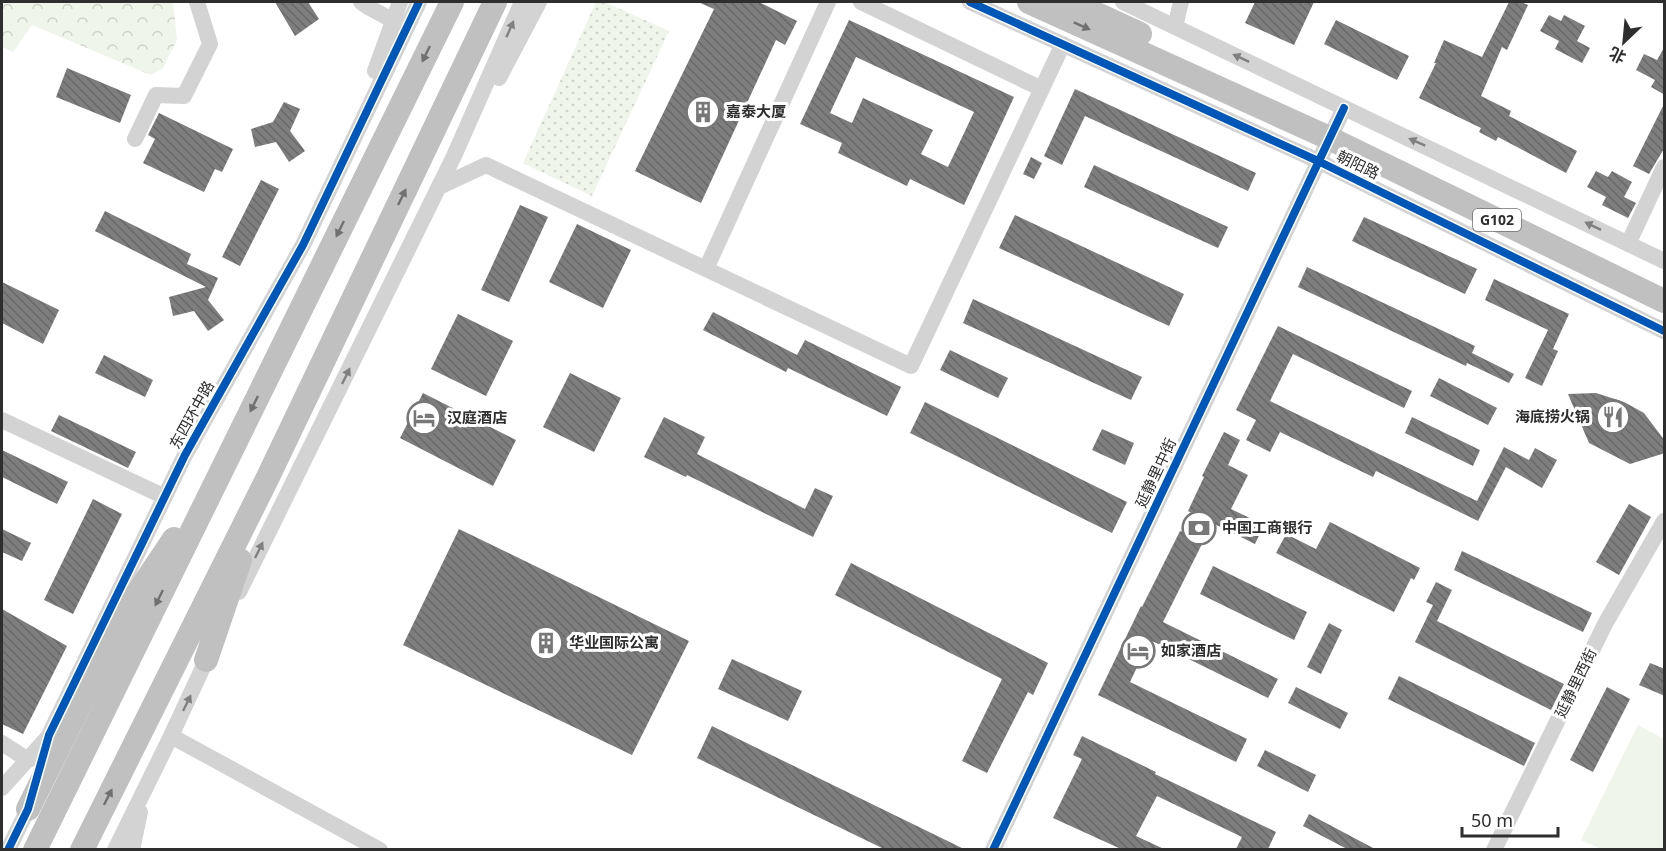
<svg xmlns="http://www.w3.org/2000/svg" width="1666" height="851" font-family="'Noto Sans','Noto Sans SC',sans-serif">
  <defs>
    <pattern id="grass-dots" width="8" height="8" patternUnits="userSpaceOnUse" patternTransform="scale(1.5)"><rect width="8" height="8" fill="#f0f5eb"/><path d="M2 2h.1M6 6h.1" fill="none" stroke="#ced2ca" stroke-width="1.8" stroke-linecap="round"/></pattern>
    <pattern id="park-crowns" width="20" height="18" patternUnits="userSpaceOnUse" patternTransform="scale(1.5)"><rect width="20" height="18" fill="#f0f5eb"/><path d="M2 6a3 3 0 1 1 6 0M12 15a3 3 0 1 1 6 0" fill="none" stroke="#ced2ca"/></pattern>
    <pattern id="building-back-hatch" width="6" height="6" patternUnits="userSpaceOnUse" patternTransform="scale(1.5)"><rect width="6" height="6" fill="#7e7e7e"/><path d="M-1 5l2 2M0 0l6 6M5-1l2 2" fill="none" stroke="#686868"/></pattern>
  </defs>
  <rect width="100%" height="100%" fill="#fff"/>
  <path fill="url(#grass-dots)" d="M596,2H605L669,31L592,196L523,163Z"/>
  <path fill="url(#park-crowns)" d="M2,2H173L177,40L163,68L151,75L32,25L13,52L2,47Z"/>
  <path fill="#f0f5eb" d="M1638,725L1664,739V849H1601L1581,840Z"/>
  <path fill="url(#building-back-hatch)" fill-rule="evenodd" d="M275,2H308L319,19L295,36Z
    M698,2H759L797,21L785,45L776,40L701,203L635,171L714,9Z
    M1255,2H1314L1294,45L1245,23Z
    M1509,2H1521L1528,5L1507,50L1502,47L1481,96L1511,111L1509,116L1577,151L1566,173L1498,137L1496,141L1479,132L1481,128L1419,98L1436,63H1434L1444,40L1482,57Z
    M1549,15L1561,21L1564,15L1585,26L1577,41L1590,48L1582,63L1555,49L1559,41L1540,31Z
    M849,20L1014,97L964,205L910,179L907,186L838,153L842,143L800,124ZM856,57L974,112L948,167L921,154L933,130L863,98L852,123L830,113Z
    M1336,20L1409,56L1397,80L1324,44Z
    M1665,46V95L1651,87L1655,80L1636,70L1644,54L1657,60Z
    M67,68L131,95L120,123L56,97Z
    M1075,89L1256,173L1248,191L1085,116L1062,165L1044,156Z
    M284,102L300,109L290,131L305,151L289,162L276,142L255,147L251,129L273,122Z
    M1665,102V147L1649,174L1633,166Z
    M159,113L233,149L222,172L215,169L204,192L143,163L155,139L148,135Z
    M1031,157L1042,163L1034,179L1023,174Z
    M1094,165L1228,227L1218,248L1084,187Z
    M1596,171L1608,177L1612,171L1632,182L1624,197L1636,203L1628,218L1602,205L1606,197L1587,187Z
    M261,180L279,189L240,266L222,257Z
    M520,205L548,217L509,302L481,290Z
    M105,211L191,254L187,264L218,278L208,300L224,320L208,331L194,311L173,316L169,297L206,287L95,231Z
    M1015,215L1184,294L1169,326L999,248Z
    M1364,217L1477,269L1465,294L1352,241Z
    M577,224L631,250L603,308L549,282Z
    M1307,267L1475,346L1472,353L1514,374L1509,383L1467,363L1466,366L1298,287Z
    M1494,279L1569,314L1553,349L1558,351L1542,386L1525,378L1548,330L1485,300Z
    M2,282L59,310L43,344L2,323Z
    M973,299L1142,377L1131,400L963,323Z
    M713,312L797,355L805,340L901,387L887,416L788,368L786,372L703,330Z
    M458,314L513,341L486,396L431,369Z
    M1278,326L1412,391L1404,408L1293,354L1270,401L1383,456L1477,501L1504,447L1529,460L1535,448L1557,460L1542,488L1506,467L1478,521L1376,471L1373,477L1280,432L1270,452L1246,440L1256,420L1236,410Z
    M950,350L1008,378L998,398L940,370Z
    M104,355L153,380L145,397L95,373Z
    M570,373L621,398L594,452L543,427Z
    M1439,378L1497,408L1488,425L1430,396Z
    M423,393L516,440L493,486L400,438Z
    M1596,393L1624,402L1644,413L1665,441V453L1630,464L1589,443L1568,394Z
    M925,402L1127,502L1112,533L910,433Z
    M59,415L136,452L128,468L51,431Z
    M664,417L705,437L697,454L805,509L815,488L833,496L813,537L687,475L686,477L644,457Z
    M1412,417L1480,450L1473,466L1405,433Z
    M1102,429L1134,443L1125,465L1092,450Z
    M1224,432L1240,440L1228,465L1248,475L1231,509L1264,525L1255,544L1188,511L1204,477L1202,476Z
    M2,450L68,482L57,504L2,477Z
    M93,499L122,514L73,614L44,600Z
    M1629,504L1651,517L1619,575L1596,562Z
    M1330,522L1420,568L1414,580L1411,578L1394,612L1276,553L1286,534L1316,549Z
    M2,529L31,543L22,561L2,552Z
    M459,529L689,641L632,755L403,645Z
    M1180,531L1203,542L1163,622L1278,679L1268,698L1150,640L1130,682L1247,739L1236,762L1098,695L1141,606L1142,607Z
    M1462,551L1592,613L1583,632L1454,570Z
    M851,563L1048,663L1033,695L1028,692L987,773L962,761L1002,679L835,595Z
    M1213,566L1307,612L1294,640L1200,594Z
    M1436,582L1452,590L1437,621L1564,684L1551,710L1415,642L1433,605L1426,602Z
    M2,609L67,646L23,734L2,724Z
    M1329,623L1342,630L1321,674L1307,667Z
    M732,659L802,691L788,721L718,689Z
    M1650,663L1665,669V696L1639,685Z
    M1399,676L1535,743L1524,766L1388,699Z
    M1296,687L1348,713L1340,729L1288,703Z
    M1607,687L1630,699L1593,772L1570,760Z
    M712,726L964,849H884L697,758Z
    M1082,736L1156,772L1155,774L1276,832L1268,849H1236L1242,837L1157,796L1136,836L1164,849H1121L1053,818L1082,759L1073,755Z
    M1265,750L1316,775L1308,792L1257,766Z
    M1309,814L1375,849H1347L1303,826Z"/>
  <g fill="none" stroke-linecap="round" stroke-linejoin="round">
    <path stroke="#d3d3d3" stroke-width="16" d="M361,2L368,7L394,21
      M861,2L1042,89
      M970,2L1318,161L1664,331
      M1123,2L1664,261
      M1175,27L1181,2
      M375,71L400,2
      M499,78L539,2
      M135,139L156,95L184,96L210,44L197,2
      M439,187L486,165L911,366L1063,44
      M1628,244L1664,167
      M706,269L828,2
      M2,420L165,497
      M239,592L454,156L522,2
      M171,736L380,850
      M2,743L28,760
      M41,763L49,735L185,455L303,245L419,2
      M2,788L47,738
      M8,850L28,809L31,800
      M115,850L171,736L211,650
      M132,850L140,812
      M993,850L1344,108
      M1494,850L1605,624L1664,521"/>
    <path stroke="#c0c0c0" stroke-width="24" d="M1029,2L1329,138L1664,301
      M1071,2L1140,34
      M206,660L240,560
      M28,809L127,609L174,539
      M35,850L452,2
      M82,850L268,477L495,2"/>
    <g stroke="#fff" stroke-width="11">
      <path id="cycleway" d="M970,2L1318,161L1664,331
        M8,850L28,809L49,735L185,455L303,245L419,2
        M993,850L1344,108"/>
    </g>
    <use href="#cycleway" stroke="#0057b8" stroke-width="8"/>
  </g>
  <defs><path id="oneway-solid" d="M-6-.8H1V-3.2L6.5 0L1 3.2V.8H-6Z" transform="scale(1.5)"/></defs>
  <g fill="#707070">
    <use href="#oneway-solid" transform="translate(1082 26) rotate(24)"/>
    <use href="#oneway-solid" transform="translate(426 54) rotate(116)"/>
    <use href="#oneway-solid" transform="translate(402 197) rotate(-64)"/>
    <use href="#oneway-solid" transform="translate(340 229) rotate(116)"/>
    <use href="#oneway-solid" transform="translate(254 404) rotate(116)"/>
    <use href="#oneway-solid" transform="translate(159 598) rotate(116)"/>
    <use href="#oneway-solid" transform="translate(108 797) rotate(-63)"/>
  </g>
  <g fill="#808080">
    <use href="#oneway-solid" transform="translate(510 29) rotate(-66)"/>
    <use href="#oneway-solid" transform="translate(1241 58) rotate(-155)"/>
    <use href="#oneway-solid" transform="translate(1417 142) rotate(-156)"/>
    <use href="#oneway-solid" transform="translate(1593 226) rotate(-154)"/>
    <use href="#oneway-solid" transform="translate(346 376) rotate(-64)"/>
    <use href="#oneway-solid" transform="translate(259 550) rotate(-64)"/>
    <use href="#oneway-solid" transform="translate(187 703) rotate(-64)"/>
  </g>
  <defs>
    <g id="building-ring" transform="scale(1.725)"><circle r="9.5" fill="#fff" stroke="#777" stroke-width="1.5"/><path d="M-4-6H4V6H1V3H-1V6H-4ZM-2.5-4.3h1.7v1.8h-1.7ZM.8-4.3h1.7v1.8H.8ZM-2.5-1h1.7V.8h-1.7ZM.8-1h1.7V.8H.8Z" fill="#777"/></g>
    <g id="restaurant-ring" transform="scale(1.725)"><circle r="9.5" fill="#fff" stroke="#777" stroke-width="1.5"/><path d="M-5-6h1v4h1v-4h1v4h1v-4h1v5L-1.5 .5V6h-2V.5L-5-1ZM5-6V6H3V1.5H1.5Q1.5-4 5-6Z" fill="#777"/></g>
    <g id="hotel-ring" transform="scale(1.725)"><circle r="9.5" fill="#fff" stroke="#777" stroke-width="1.5"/><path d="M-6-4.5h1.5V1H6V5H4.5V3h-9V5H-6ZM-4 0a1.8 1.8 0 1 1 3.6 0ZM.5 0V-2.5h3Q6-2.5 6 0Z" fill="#777"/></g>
    <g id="bank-ring" transform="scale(1.725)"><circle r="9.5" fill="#fff" stroke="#777" stroke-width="1.5"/><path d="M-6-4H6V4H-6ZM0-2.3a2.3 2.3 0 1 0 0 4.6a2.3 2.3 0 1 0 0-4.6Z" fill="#777"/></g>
  </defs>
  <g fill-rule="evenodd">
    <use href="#building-ring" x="703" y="112"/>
    <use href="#restaurant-ring" x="1613" y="417"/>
    <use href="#hotel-ring" x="424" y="418"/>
    <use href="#bank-ring" x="1199" y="528"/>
    <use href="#building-ring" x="546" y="643"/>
    <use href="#hotel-ring" x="1138" y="651"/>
  </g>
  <g text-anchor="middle" stroke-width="6" stroke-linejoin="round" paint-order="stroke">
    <rect fill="#fff" stroke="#6d6d6d" stroke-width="1.5" x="1473" y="209" width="48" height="22" rx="4.5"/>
    <g font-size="14" font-weight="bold" fill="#2e2e2e">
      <text x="1497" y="225">G102</text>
    </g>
    <g font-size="15" font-weight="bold" fill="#2e2e2e" stroke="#fff" text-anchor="start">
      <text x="726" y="117">嘉泰大厦</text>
      <text x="1590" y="422" text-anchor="end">海底捞火锅</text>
      <text x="447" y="423">汉庭酒店</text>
      <text x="1222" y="533">中国工商银行</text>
      <text x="569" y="648">华业国际公寓</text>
      <text x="1161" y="656">如家酒店</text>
    </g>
    <g font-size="15" fill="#2e2e2e" stroke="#fff">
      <text transform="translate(1358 165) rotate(26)" y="5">朝阳路</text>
      <text transform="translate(192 415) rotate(-61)" y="5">东四环中路</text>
      <text transform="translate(1156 473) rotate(-65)" y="5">延静里中街</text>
      <text transform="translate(1576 683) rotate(-64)" y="5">延静里西街</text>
    </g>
  </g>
  <rect width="1666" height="851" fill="none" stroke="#2e2e2e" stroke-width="6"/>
  <g transform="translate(1624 42) rotate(206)" stroke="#ffffff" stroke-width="4.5" paint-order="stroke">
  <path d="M0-4.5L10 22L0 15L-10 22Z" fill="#2e2e2e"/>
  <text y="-9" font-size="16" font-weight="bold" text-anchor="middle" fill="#2e2e2e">北</text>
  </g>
  <path d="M1462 827v9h96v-9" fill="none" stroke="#2e2e2e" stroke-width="3"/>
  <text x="1471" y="827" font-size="18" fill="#2e2e2e" stroke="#ffffff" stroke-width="4.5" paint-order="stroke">50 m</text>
</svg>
